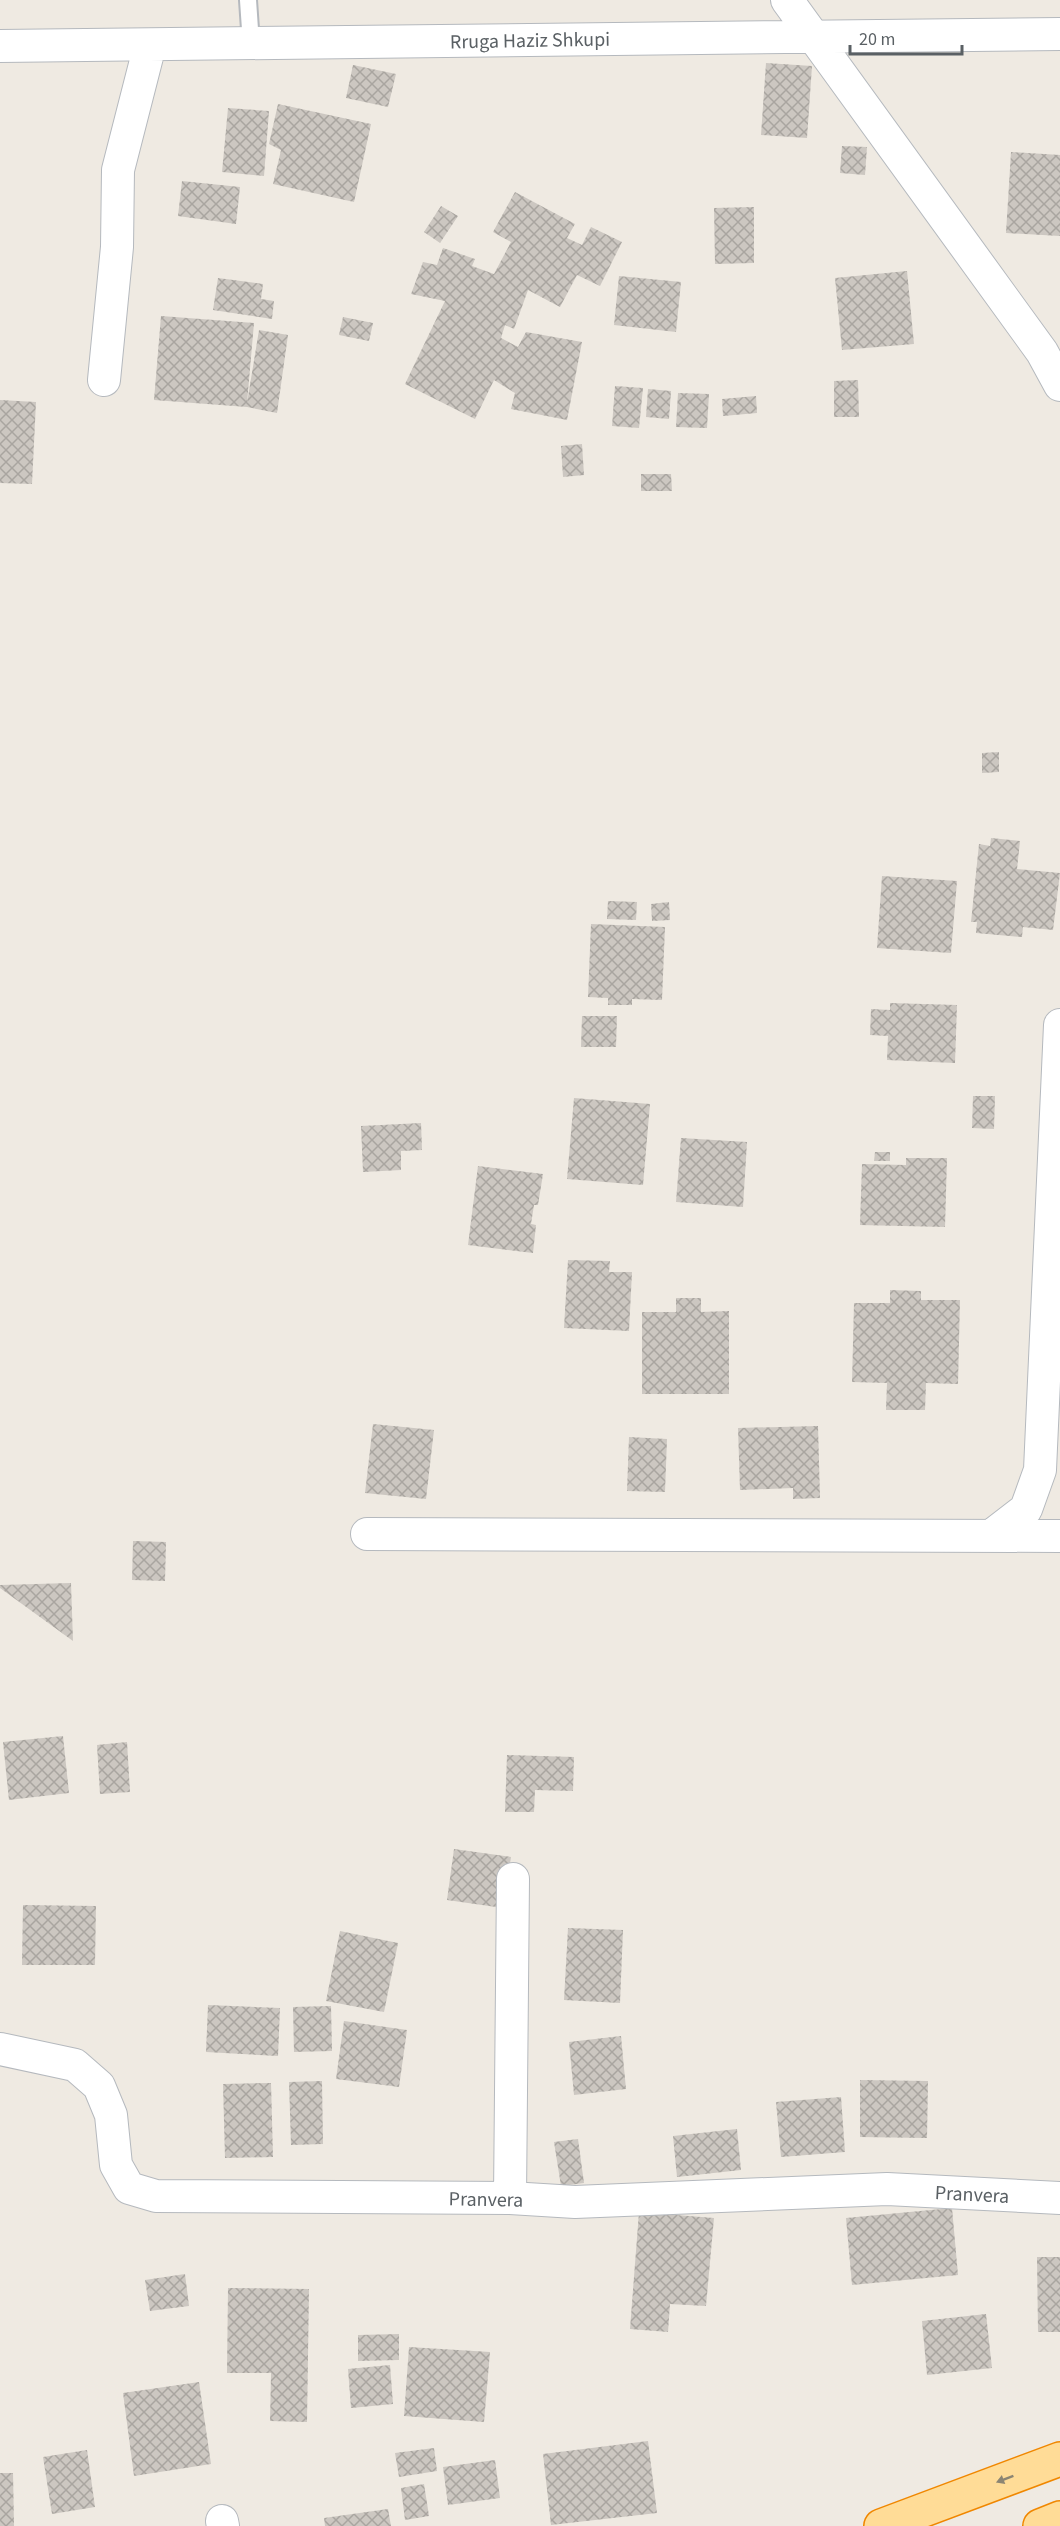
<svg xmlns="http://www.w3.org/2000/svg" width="1060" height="2526" font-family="'Source Sans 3',sans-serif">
  <defs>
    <pattern id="building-cross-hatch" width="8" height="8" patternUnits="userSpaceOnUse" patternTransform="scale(1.5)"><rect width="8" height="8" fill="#ccc7c1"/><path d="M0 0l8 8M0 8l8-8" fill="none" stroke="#a9a5a0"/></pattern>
  </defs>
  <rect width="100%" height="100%" fill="#efeae2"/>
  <path fill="url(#building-cross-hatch)" d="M766,63L812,66L807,138L761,135Z
    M353,65L396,74L388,107L346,98Z
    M278,104L371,124L354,202L273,184L281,150L269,144Z
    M228,108L269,111L264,176L222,172Z
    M842,146L867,147L865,175L840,173Z
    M1011,152L1060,155V236L1006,233Z
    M182,181L240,187L236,224L178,216Z
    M515,192L575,224L567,238L582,245L591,227L622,242L600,286L577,275L560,307L528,290L514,329L505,325L501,338L518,347L526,332L582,342L567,420L511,409L515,393L494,380L475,419L405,384L445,301L411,294L423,262L437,265L443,248L475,259L472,266L494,274L511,242L493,232Z
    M441,206L458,216L440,243L424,232Z
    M754,207V263L715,264L714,208Z
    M907,271L914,344L842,350L835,278Z
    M619,276L681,282L676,332L614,325Z
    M218,278L263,284L261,299L274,301L272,319L213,310Z
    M161,316L254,323L247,403L259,330L288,335L277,413L247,407L154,400Z
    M343,317L373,323L369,341L339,335Z
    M858,380L859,417H834V381Z
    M615,386L643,388L639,428L612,426Z
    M648,389L671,391L669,419L646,417Z
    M678,393L709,394L707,428L676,427Z
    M756,396L757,413L723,416L722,399Z
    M0,400L36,402L32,484L0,483Z
    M582,444L584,475L563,477L561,446Z
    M641,474H671L672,491H641Z
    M999,752V772L982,773V753Z
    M991,838L1020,841L1017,869L1060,873L1053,930L1023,927L1022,937L976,933L977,922H971L979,844L990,846Z
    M882,876L957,881L951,953L877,948Z
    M608,901L637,902L636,920L607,919Z
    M669,902L670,920L652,921L651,904Z
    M591,924L665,927L662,1000L632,999V1005H608V998L588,997Z
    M890,1003L957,1005L955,1063L887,1060L888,1036L870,1035L871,1009L890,1010Z
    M582,1016H617L616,1047H581Z
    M973,1096H995L994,1129L972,1128Z
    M574,1098L650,1104L643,1185L567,1179Z
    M421,1123L422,1150L401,1151V1170L363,1172L361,1126Z
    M681,1138L747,1142L743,1207L676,1202Z
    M875,1152H890V1161H874Z
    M906,1158H947L945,1227L860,1225L862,1164L906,1165Z
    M478,1166L543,1174L538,1205H534L531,1224L536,1225L533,1253L468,1245Z
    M568,1260L610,1261L609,1272H632L629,1331L564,1328Z
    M890,1290L921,1291V1300H960L958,1384L926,1383L925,1410H886L887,1383L852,1382L854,1303H890Z
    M676,1298H701V1312L729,1311V1394H642V1312H676Z
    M373,1424L434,1430L426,1499L365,1493Z
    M818,1426L820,1498L793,1499V1488L740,1490L738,1428Z
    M629,1437L667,1439L665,1492L627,1491Z
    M133,1541L166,1542L165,1581L132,1580Z
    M71,1583L73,1641L0,1588V1585Z
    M63,1736L69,1793L9,1800L3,1742Z
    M127,1742L130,1792L100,1794L97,1745Z
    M507,1755L574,1757L573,1791L535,1790L534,1812H505Z
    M454,1849L511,1857L503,1908L447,1900Z
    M23,1905L96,1906L95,1965H22Z
    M568,1928L623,1930L620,2003L564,2000Z
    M340,1931L398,1943L384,2012L326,2001Z
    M208,2005L280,2008L278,2056L206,2052Z
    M331,2006L332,2051L294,2052L293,2007Z
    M344,2021L407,2030L399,2087L336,2079Z
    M621,2036L626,2089L574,2095L569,2042Z
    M860,2080L928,2081L927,2138L860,2137Z
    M322,2081L323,2144L291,2145L289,2082Z
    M271,2083L273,2157L225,2158L223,2084Z
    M841,2097L845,2152L781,2157L776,2102Z
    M737,2129L741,2170L677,2177L673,2136Z
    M578,2139L584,2183L561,2186L554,2142Z
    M952,2208L958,2275L852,2285L846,2218Z
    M639,2212L714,2218L706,2306L670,2304L668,2332L630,2329Z
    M1037,2257H1060V2332H1038Z
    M185,2274L189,2306L150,2311L145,2280Z
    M228,2288L309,2289L307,2422L270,2421L271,2373H227Z
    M986,2314L992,2368L927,2375L922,2321Z
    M399,2334V2360L358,2361V2335Z
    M409,2347L490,2352L484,2422L404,2416Z
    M390,2365L393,2404L351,2408L348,2369Z
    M199,2382L211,2464L134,2476L123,2393Z
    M648,2441L657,2513L551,2525L543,2454Z
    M434,2448L437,2471L399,2477L395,2453Z
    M87,2450L95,2507L52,2514L43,2457Z
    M495,2460L500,2498L448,2505L443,2467Z
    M0,2473H13L14,2526H0Z
    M424,2484L429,2516L405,2520L401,2488Z
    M388,2509L391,2526H325L324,2518Z"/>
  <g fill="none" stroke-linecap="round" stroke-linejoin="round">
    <g stroke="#b5b9be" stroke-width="20">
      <path id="service" d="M248,0L251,44"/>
    </g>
    <g stroke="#b5b9be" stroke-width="34">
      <path id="minor" d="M787,0L1042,352L1060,385
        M0,46L1060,34
        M104,380L117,247L118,170L150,45
        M367,1534L1060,1536
        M991,1536L1026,1509L1040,1470L1060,1025
        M0,2049L75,2065L99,2086L111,2115L116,2165L129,2188L156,2196L510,2198L575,2202L887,2189L1060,2198
        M510,2198L513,1879
        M222,2521L223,2526"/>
    </g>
    <g stroke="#f08700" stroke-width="36">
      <path id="trunk" d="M881,2526L1060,2459
        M1040,2526L1060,2518"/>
    </g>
    <use href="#service" stroke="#fff" stroke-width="16"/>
    <use href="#minor" stroke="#fff" stroke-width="32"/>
    <use href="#trunk" stroke="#ffdc97" stroke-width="33"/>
  </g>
  <defs><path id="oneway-solid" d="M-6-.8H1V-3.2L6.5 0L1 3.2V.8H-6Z" transform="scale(1.5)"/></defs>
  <use fill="#8c8573" href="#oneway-solid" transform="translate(1005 2479) rotate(159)"/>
  <g text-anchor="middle" stroke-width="6" stroke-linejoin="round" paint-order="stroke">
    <g font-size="20" fill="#5a6064" stroke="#fff">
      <text transform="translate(530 40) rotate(-1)" y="7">Rruga Haziz Shkupi</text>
      <text transform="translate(972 2194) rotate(3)" y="7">Pranvera</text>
      <text transform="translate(486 2199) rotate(1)" y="7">Pranvera</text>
    </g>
  </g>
  <path d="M850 45v9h112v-9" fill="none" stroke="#5a6064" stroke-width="3"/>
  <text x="859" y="45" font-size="18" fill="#5a6064" stroke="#ffffff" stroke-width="4.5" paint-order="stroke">20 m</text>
</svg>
